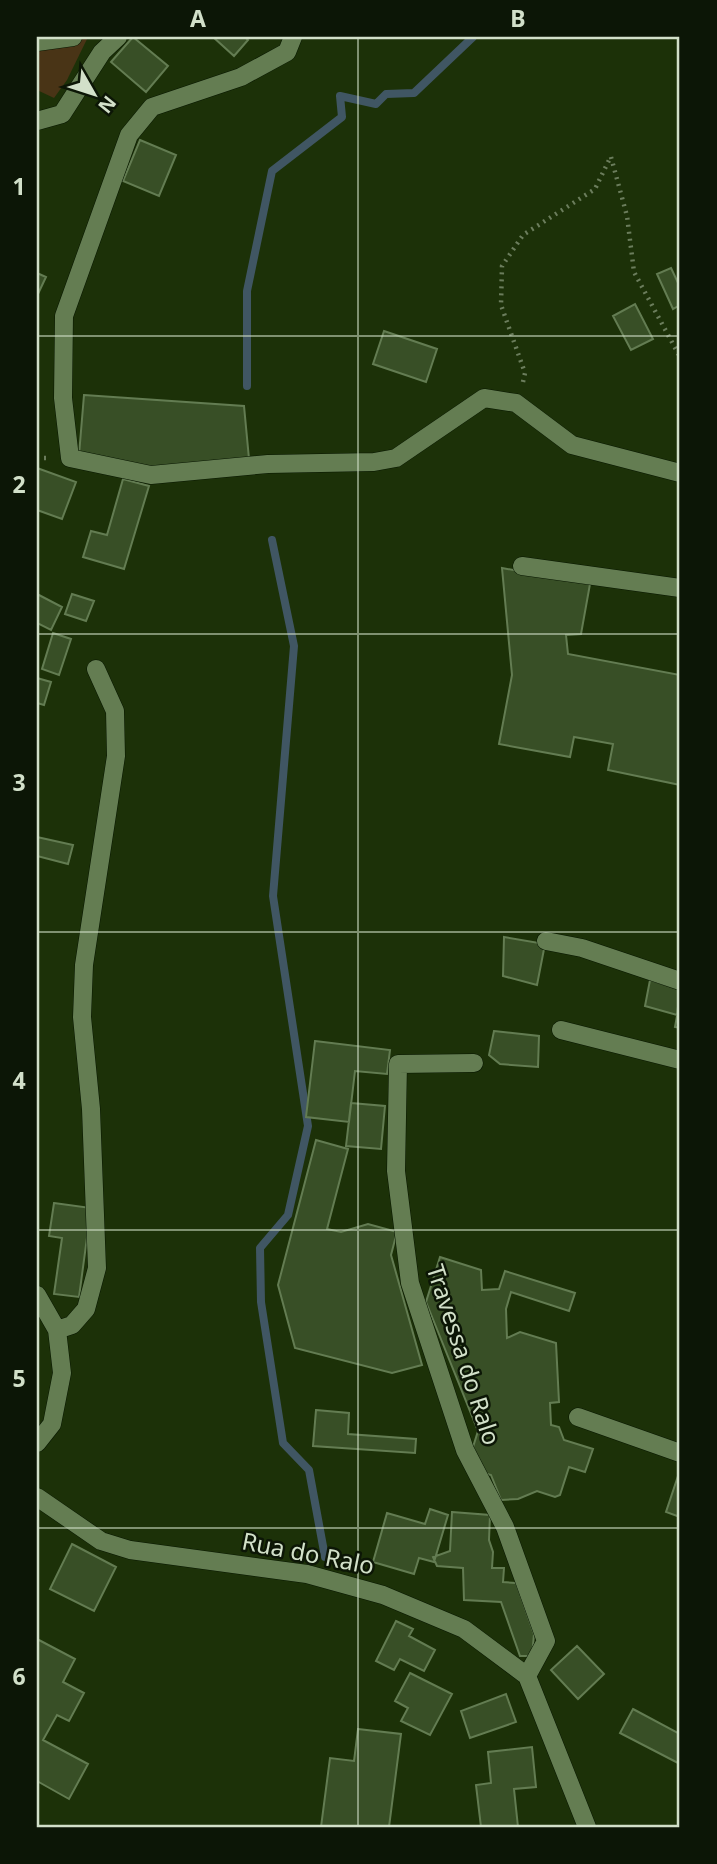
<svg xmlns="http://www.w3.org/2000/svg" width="717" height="1864" font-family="'Noto Sans',sans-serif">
  <rect width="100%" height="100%" fill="#1c3108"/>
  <path fill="#493416" d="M37,37H88L67,80L54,98L37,90Z"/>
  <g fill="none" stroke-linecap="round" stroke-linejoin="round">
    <path stroke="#405663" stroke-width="8" d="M247,386V291L272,171L342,117L340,96L376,104L386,94L414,93L473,37
      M272,540L294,646L273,896L308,1126L288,1215L260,1248L261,1302L283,1443L309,1470L325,1557"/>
  </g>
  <path fill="#384f26" stroke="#637c52" stroke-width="2" d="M133,37L168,66L146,92L111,62Z
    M213,37H245L248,40L234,56Z
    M140,140L176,155L159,196L123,181Z
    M671,268L680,287V305L673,309L657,274Z
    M37,273L46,277L37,296Z
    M635,304L653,339L631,350L613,316Z
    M384,331L437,349L426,382L373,364Z
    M84,395L244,406L249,459L156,471L79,455Z
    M37,468L76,482L62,519L37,510Z
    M123,479L149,486L124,569L83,557L91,531L107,535Z
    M502,568L590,584L581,634L566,635L568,654L680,675V785L608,770L613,744L574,737L570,757L499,744L512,675Z
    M37,594L62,607L51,630L37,623Z
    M72,594L94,601L86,621L65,614Z
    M53,633L71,639L59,675L42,669Z
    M37,678L51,682L44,705L37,703Z
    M37,837L73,845L68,864L37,856Z
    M504,937L545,944L537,985L503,976Z
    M650,980L680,989L677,1015L645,1006Z
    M680,999V1028L675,1027Z
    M494,1031L539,1036L538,1067L500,1064L489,1055Z
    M315,1041L390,1050L387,1074L355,1071L349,1122L306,1117Z
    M351,1103L385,1106L381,1149L346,1146Z
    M316,1140L348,1149L327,1229L341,1232L368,1224L397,1232L391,1255L422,1365L392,1373L295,1348L278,1285Z
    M54,1203L91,1208L79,1297L54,1294L62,1238L49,1236Z
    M440,1257L481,1270L482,1290L499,1289L505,1271L575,1293L569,1311L511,1292L506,1309L507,1338L520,1332L556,1343L559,1402L550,1403L551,1425L559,1427L564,1440L593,1449L585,1472L569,1467L560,1495L555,1497L537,1491L518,1499L501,1500L491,1475L484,1473L473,1447L478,1431L426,1302Z
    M316,1410L349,1413L348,1434L416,1439L415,1453L313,1446Z
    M680,1470V1517L666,1512Z
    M430,1509L448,1515L434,1562L419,1558L414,1574L373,1562L387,1513L425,1524Z
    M452,1512L490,1515L489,1540L493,1552L492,1568H504L503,1582L516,1583L534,1634L532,1656H520L501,1602L464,1600L463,1568L437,1566L433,1557L450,1551Z
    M72,1544L116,1567L94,1611L50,1589Z
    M396,1621L413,1629L409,1636L435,1650L424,1671L400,1659L394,1670L376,1661Z
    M37,1639L75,1659L63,1682L84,1693L69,1721L57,1715L43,1740L88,1764L69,1799L37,1781Z
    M577,1646L604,1674L578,1699L551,1670Z
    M410,1673L452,1694L430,1735L401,1721L408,1708L395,1701Z
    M506,1694L516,1722L470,1738L461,1711Z
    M633,1709L680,1734V1764L620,1733Z
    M358,1729L401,1734L389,1827H321L330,1758L354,1761Z
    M532,1747L536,1787L514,1789L518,1827H481L476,1785L491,1783L488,1752Z"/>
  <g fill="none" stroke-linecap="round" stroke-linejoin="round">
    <g stroke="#081700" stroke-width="19">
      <path id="minor" d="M293,37L287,52L241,77L152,107L129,135L64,316L63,398L70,458L151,475L268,464L374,462L396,458L484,398L516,403L572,445L680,473
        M37,42L73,37
        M37,121L62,114L102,52L118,37
        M522,566L680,588
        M546,941L582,948L680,981
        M561,1030L680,1060
        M474,1063L398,1064L396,1171L410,1283L465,1450L505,1527L546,1641L527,1676
        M37,1295L57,1330L62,1373L52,1424L37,1443
        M57,1330L72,1325L86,1309L97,1268L91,1109L82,1017L84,965L116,756L115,711L96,669
        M578,1417L680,1453
        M37,1497L101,1541L130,1550L307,1574L383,1595L464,1629L527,1676L587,1827"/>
    </g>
    <path stroke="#6b7d5c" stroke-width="4.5" stroke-dasharray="2 5" stroke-linecap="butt" d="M611,157L627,216L634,272L680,357
      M523,382L525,373L501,305L502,266L523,235L595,189L611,156
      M37,458H48"/>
    <use href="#minor" stroke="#647d52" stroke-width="18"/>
  </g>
  <path fill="none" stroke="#d2e0c9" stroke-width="2" stroke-opacity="0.55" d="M358,37V1827M37,336H680M37,634H680M37,932H680M37,1230H680M37,1528H680"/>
  <g text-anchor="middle" stroke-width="5" stroke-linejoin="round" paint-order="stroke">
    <g font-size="24" fill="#d2e0c9" stroke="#0c1606">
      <text transform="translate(463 1355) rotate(72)" y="8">Travessa do Ralo</text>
      <text transform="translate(308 1554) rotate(11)" y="8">Rua do Ralo</text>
    </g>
  </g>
  <rect width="717" height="1864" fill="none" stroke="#0c1606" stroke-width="77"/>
  <g transform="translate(94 94) rotate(129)" stroke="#0c1606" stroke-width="5" paint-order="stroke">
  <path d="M0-5L12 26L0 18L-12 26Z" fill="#d2e0c9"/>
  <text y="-10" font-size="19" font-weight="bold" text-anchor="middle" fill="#d2e0c9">N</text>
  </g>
  <rect x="38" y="38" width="640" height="1788" fill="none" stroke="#d2e0c9" stroke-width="2.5"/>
  <g font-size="23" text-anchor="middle" font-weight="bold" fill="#d2e0c9">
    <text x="198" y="27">A</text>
    <text x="518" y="27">B</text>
    <text x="19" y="195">1</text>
    <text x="19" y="493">2</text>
    <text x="19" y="791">3</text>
    <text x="19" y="1089">4</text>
    <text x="19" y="1387">5</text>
    <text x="19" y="1685">6</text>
  </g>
</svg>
